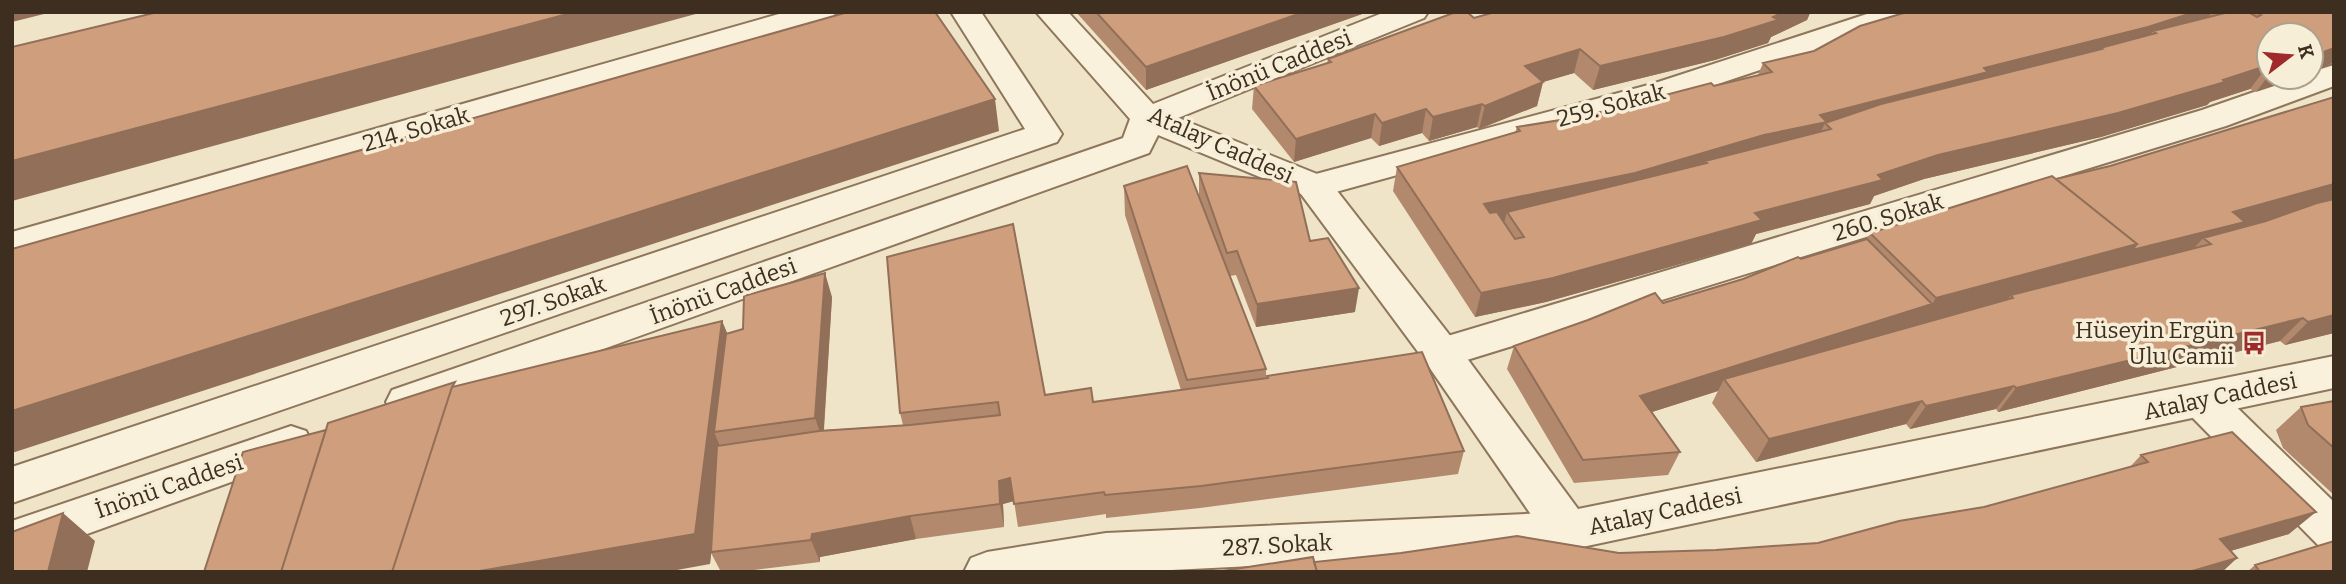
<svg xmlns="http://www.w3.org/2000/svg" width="2346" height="584" font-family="Bitter,serif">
  <rect width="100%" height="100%" fill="#f0e4c8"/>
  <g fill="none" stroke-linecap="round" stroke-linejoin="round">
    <g stroke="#8d765c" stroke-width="4">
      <path id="minor" d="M786,12H836L832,18L12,258V232Z
        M951,12H981L1062,134L1057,142L12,503V467L1025,129Z
        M1873,12H1920L1916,18L1676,98L1314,198L1301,194L1296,186L1301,178L1652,84Z
        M2334,65V86L2226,126L1441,368L1427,364L1421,353L1427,342L1441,338L2202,110L2297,77H2311V72Z
        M2202,384L2217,388L2334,502V550L2318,545L2187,412L2181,400L2187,388Z
        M1568,512L1584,517L1591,531L1584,545L1568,550L1131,572H964L971,558L987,552L1106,533Z"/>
    </g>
    <g stroke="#8d765c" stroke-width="4">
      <path id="tertiary" d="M1036,12H1068L1153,104L1385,12H1428L1424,18L1178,118L1327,178L1455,342L1578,509L2334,356V388L1568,550L1552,545L1427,364L1301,194L1158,135L1149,153L422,414L407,418L392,414L386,402L392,390L1123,138L1130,119Z
        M291,426L306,431L312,443L306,455L12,561V521Z"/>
    </g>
    <use href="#minor" fill="#faf1dc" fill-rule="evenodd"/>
    <use href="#tertiary" fill="#faf1dc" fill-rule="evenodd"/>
  </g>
  <path fill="#b2896c" d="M1076,12H1365V13L1146,90Z
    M1495,12H1812L1810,13L1807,20L1771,37L1768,43L1715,60L1593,90L1574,73L1543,82L1537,106L1479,129L1477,127L1429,141L1422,133L1379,146L1371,138L1294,162L1252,109L1254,86L1327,64L1328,59Z
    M1907,12H2334V62L2311,74V35H2269V77L2256,92L2250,89L2210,102L2207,105L2101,137L1924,179L1874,196L1870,204L1756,234L1751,244L1546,302L1475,317L1393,191L1397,167L1515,133L1517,127L1585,116L1758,75L1763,63L1814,51Z
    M2334,97V333L2285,345L2280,341L1998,412L1996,409L1910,429L1906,424L1756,462L1712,403L1718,391L1652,412L1680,452L1668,475L1574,483L1507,369L1514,346L1743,279L1801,259L1867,239L1870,233L2056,179L2110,166Z
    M1199,173L1310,241L1355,312L1256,327L1236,275L1230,276L1266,369V378H1267V376L1464,451L1458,474L1200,508L1106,518V514L1018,527L1014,501L1003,504L1004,527L916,539L820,557V562L738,572H721L711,553L710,564L326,430L458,386L722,321L727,333L743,329L832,297L824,430L903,425L900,413L1045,395L1093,402L1181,390L1125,215L1124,186L1199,197Z
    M2334,401V495L2283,448L2276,430L2301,407Z
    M2141,455L2289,534L2231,551L2237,558L2222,572H1216L1314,562L1716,550L1818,543L1984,507L2130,467Z
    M2255,565L2334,572H2247Z"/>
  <path fill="#916f58" d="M12,12H52L12,22Z
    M575,12H703L12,201V161Z
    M1304,12H1365V13L1146,90V67Z
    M1783,12H1812L1810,13L1807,20L1771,37L1768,43L1715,60L1593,90L1600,66Z
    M2195,12H2212L2200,29L2156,33L2153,31L2141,48L2102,49L2100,48L2092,61L1831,129L1825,123L1814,146L1707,163L1705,161L1699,176L1507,212L1504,223L1478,228L1484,204L1820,115L1984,68Z
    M2334,48V62L2311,74V57Z
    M1580,49L1574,73L1519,89L1525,66Z
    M2268,65L2250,89L2210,102L2207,105L2101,137L1924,179L1874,196L1870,204L1756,234L1751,244L1546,302L1475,317L1481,293L1755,213L1938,155L2223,80Z
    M2269,75V77H2302L2256,92Z
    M1543,82L1537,106L1479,129L1485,106Z
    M995,99L999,131L12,453V411Z
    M1482,104L1477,127L1429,141L1433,117Z
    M1426,109L1422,133L1379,146L1382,123Z
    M1375,114L1371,138L1294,162L1296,139Z
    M2334,184V201L2211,244L2203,238L2188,255L2013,298L2011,295L2005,303L1724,379L1718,391L1630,419L1640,396L1932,304L1936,298Z
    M825,273L832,297L823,441L815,418Z
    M1359,288L1355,312L1256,327L1257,304Z
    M2334,315V333L2285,345L2308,322Z
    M2303,318L2280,341L1998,412L2016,388Z
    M722,321L735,352L714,432L723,453L710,564L666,572H474Z
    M2014,386L1996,409L1910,429L1926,406Z
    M1922,401L1906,424L1756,462L1769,439Z
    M1010,478L1014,501L1003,504L1004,527L1000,504L999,481Z
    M2316,512L2289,534L2195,561L2220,539Z
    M63,513L95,541L87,572H48Z
    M910,516L916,539L820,557V562L811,540L812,534Z
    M2237,558L2222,572H2189Z"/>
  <path fill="#cf9f7d" stroke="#916f58" stroke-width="2" d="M158,12H575L12,161V47Z
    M848,12H935L995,99L12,411V249Z
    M1096,12H1304L1146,67Z
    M1456,12H1467L1474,18L1495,12H1783L1773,17L1778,20L1724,37L1600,66L1580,49L1525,66L1543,82L1485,106L1482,104L1433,117L1426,109L1382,123L1375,114L1296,139L1254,86L1331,62L1328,59Z
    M1907,12H2195L2148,27L1984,68L1988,72L1820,115L1827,122L1764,135L1635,173L1484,204L1490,213L1497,212L1515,239L1524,237L1507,212L1707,163L1705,161L1831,129L1825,123L1881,104L2102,49L2100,48L2156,33L2153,31L2229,12H2248L2257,17L2261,15L2256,12H2334V48L2311,57V35H2269V65L2223,80L2225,82L2118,113L1938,155L1878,175L1883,180L1755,213L1762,220L1553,278L1481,293L1397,167L1520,131L1517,127L1585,116L1711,83L1714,86L1772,72L1763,63L1814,51L1860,26Z
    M2334,97V184L2233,212L2245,222L2132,250L2137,244L2056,179L2110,166Z
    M1187,166L1266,369L1187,380L1124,186Z
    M1199,173L1296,182L1310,241L1328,238L1359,288L1257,304L1237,251L1227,253Z
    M2052,176L2137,244L1936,298L1870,233Z
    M2334,199V315L2308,322L2303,318L2016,388L2014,386L1926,406L1922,401L1769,439L1724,379L2013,298L2011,295L2211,244L2203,238L2266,221L2317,203Z
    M1013,224L1045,395L1091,388L1093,402L1268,378L1267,376L1422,352L1464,451L1201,486L1105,495L1104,492L1014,504L1010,478L999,481L1000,504L910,516L812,534L811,540L711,552L717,446L819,431L910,425L1000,415L998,402L900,413L887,257Z
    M1867,239L1932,304L1640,396L1680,452L1583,460L1514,346L1588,320L1655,293L1663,303L1743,279L1798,257L1801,259Z
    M825,273L815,418L714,432L726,334L743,329L744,296Z
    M722,321L695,534L474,572H392L452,387Z
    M455,382L452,387L392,572H281L328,423Z
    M2334,401V448L2308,425L2301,407Z
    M326,430L281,572H204L243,452Z
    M2232,432L2316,512L2220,539L2237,558L2189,572H1317L1314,562L1401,553L1517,536L1619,553L1716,550L1818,543L1899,521L1984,507L2148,462L2141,455Z
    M63,513L48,572H12V532Z
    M2334,541V572H2260L2255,565Z
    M1313,557L1317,572H1216Z"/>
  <defs>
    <g id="bus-bare" transform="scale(1.89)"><path d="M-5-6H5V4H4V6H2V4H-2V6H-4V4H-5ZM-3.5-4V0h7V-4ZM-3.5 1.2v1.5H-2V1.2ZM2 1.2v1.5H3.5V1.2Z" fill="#9e2a2b" stroke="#f7eed8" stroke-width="2.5" paint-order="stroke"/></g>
  </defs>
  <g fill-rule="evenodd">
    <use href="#bus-bare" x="2254" y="343"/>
  </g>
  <g text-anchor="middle" stroke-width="7" stroke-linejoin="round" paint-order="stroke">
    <g font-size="23" fill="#3d2e20" stroke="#f7eed8">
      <text transform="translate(1279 65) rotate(-22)" y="8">İnönü Caddesi</text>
      <text transform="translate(1611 105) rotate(-15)" y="8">259. Sokak</text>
      <text transform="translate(416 129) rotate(-16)" y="8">214. Sokak</text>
      <text transform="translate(1221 145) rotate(24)" y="8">Atalay Caddesi</text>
      <text transform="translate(1888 217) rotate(-17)" y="8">260. Sokak</text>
      <text transform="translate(723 291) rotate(-20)" y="8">İnönü Caddesi</text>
      <text transform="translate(553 301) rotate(-19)" y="8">297. Sokak</text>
      <text transform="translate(2220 396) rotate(-12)" y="8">Atalay Caddesi</text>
      <text transform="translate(169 486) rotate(-19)" y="8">İnönü Caddesi</text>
      <text transform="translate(1665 511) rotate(-12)" y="8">Atalay Caddesi</text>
      <text transform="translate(1277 545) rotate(-3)" y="8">287. Sokak</text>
    </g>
    <g font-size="23" fill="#3d2e20" stroke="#f7eed8" text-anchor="end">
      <text x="2234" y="338">Hüseyin Ergün<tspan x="2234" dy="26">Ulu Camii</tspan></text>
    </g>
  </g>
  <rect width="2346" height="584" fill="none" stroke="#3d2e20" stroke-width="28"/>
  <g transform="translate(2290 56) rotate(74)"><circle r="33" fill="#f7eed8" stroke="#ada18e" stroke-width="2"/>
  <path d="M0-5L12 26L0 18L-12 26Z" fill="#9e2a2b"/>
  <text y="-10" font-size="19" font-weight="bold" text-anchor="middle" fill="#3d2e20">K</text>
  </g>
</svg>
